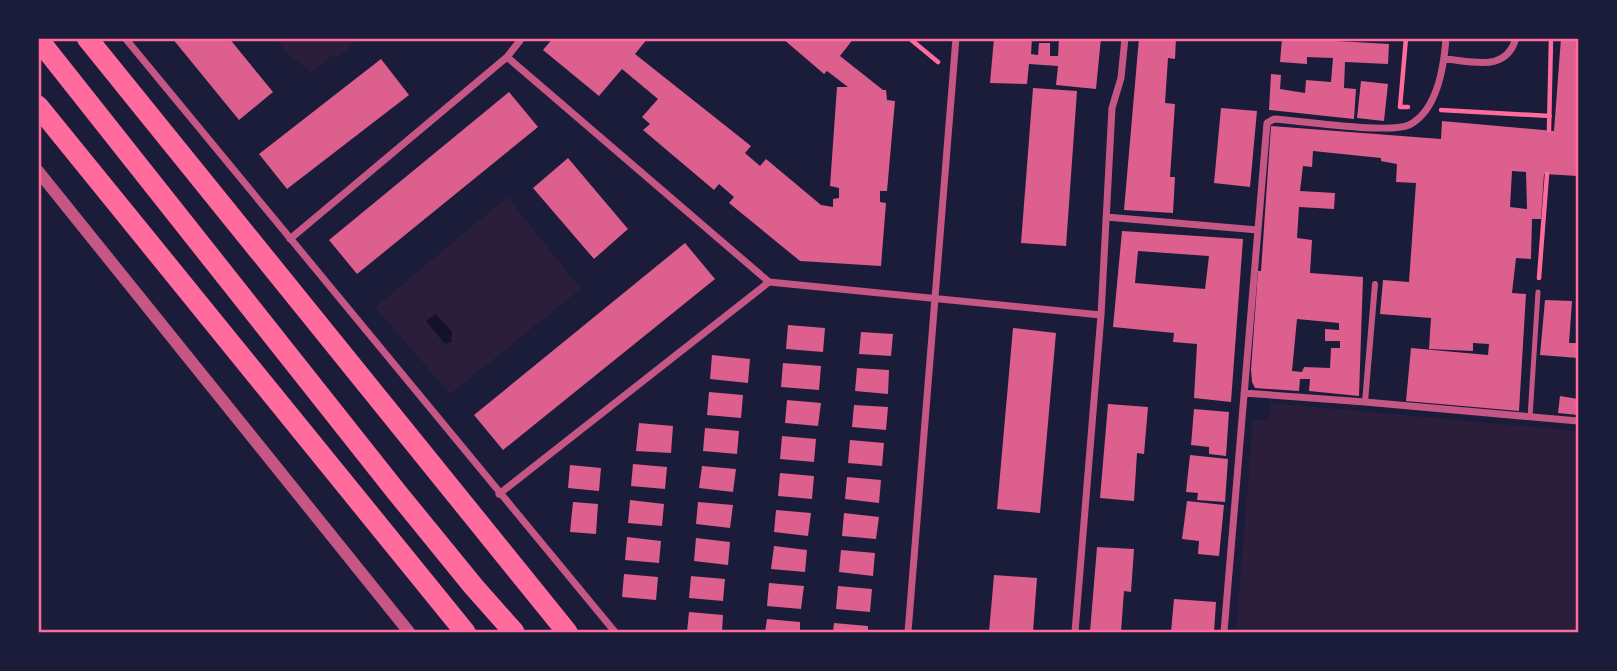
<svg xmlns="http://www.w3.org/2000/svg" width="1617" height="671" font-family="Inter,sans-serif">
  <rect width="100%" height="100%" fill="#1b1b3a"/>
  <path fill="#2a1e3b" d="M275,39H357L338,58L333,55L311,72L293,59Z
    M507,197L581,289L450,394L375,307Z
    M1271,403L1578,431V632H1236L1253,420H1269Z"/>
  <path fill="#12122b" d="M436,314L452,332L451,342L445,344L426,321Z"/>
  <path fill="#dd5f8e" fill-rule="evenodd" d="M172,38H229L273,92L239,120Z
    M553,38H648L635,54L751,146L745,153L760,166L766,159L821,205L833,207V199L839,198V188L830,186L837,87H848L827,71L824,74L782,38H854L840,56L883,90H886L887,100L895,101L887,191H880V202L886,203L881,266L800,261L729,203L734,197L719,184L714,190L643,130L650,124L642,117L658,99L622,69L599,96L543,50Z
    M994,38H1032L1031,54L1038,55L1039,43H1050V56H1058L1059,38H1101L1096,89L1056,85L1058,66L1029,64L1027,84L990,83Z
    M1139,38H1176L1175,59L1168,58L1165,103L1175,104L1170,177H1175L1173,213L1124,210Z
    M1282,38L1389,44L1388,64L1345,62L1344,88L1356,89L1354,119L1269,110L1271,74L1281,75L1280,89L1305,93L1306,80L1331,82L1333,58L1307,57V64L1280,62Z
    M1561,38H1578V176L1544,174L1541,219H1532L1531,259L1516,258L1512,293L1526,294L1519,411L1406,401L1411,348L1488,355L1489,344L1473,343V351L1429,349L1431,318L1380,314L1383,280L1409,282L1416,183L1396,182L1397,164L1381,161V158L1313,151L1312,167L1303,166L1300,191L1335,193L1334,209L1299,207L1297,238L1312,240L1310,273L1363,277L1359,396L1309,391L1310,379H1300L1299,391L1255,388L1252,382L1251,370L1258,271H1261L1271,126L1441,139L1442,121L1554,131ZM1512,171L1526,172L1527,209L1510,207ZM1297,319L1339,323V330L1325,329V341H1340V348H1331L1330,368L1304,367L1302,372L1292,371Z
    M381,59L409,95L287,189L259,154Z
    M1361,81L1388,84L1384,121L1357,118Z
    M1033,88L1077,91L1066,246L1021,243Z
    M509,92L538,127L357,274L329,240Z
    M1221,108L1257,111L1250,187L1214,183Z
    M568,158L628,229L594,259L533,188Z
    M1122,231L1243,239L1231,402L1194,398L1197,344L1173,342L1174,333L1113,327ZM1138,251L1209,256L1205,289L1135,283Z
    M685,243L715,279L503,450L474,415Z
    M1545,300L1572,301L1569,343H1578V358L1540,355Z
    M788,325L825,328L823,352L786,349Z
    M1013,328L1056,333L1040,513L997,509Z
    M861,332L893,334L891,356L859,354Z
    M712,355L750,359L748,383L710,379Z
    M783,363L821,366L819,390L781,387Z
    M857,368L889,370L888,394L855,391Z
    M709,392L743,395L741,418L707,415Z
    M1560,396L1578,399V415L1558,413Z
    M787,400L821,403L818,426L785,423Z
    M1108,404L1148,407L1144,454L1137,453L1134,501L1100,498Z
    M854,405L888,407L886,430L852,427Z
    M1194,409L1229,412L1226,456L1209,454V447L1191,445Z
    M639,423L673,426L671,453L636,451Z
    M705,428L739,431L737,454L703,451Z
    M782,436L816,439L814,462L780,459Z
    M850,440L884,443L882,466L848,463Z
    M1190,455L1228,459L1225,502L1197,500L1198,493L1186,492Z
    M633,464L667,467L665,489L631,486Z
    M570,465L601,468L599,491L568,488Z
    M702,466L736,469L733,492L699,488Z
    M780,473L814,476L812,499L778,496Z
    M847,477L881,480L879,503L845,499Z
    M630,500L664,504L662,526L628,523Z
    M1187,501L1224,505L1219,556L1198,554L1199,541L1182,539Z
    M573,502L598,504L596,534L570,532Z
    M698,502L733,505L730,528L696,524Z
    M776,510L811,513L808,536L774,532Z
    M844,513L879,517L876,539L842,536Z
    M627,537L661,541L659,563L625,560Z
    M696,538L730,542L728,565L694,561Z
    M774,546L807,550L805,572L771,569Z
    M1097,547L1134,549L1131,592L1124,591L1121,632H1090Z
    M841,550L875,553L873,576L839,572Z
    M624,574L658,577L656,600L622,597Z
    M994,575L1037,578L1033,632H989Z
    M691,576L725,579L723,601L689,598Z
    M769,583L804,586L801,609L767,606Z
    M838,586L872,589L870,612L836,609Z
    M1174,599L1216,602L1214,632H1171Z
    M689,612L723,615L722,632H687Z
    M767,619L800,622V632H765Z
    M834,623L868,626V632H833Z"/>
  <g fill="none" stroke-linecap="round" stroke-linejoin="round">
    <path stroke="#ff6b9d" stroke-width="4.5" d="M909,38L938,62
      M1406,38L1400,107H1408
      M1441,110L1550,116
      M1549,130L1551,38
      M1539,278L1547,174"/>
    <path stroke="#c65784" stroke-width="5" d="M1530,417L1538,292"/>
    <path stroke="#c65784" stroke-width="6" d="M1365,402L1375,284"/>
    <path stroke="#c65784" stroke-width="7" d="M125,38L615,632
      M507,57L769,282L1101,315
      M1444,59C1473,61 1506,73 1516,38
      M1106,217L1258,230
      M290,239L507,57L522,38
      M1244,393L1365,402L1578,421
      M499,494L769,282
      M908,632L956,38
      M1075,632L1101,315L1112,108L1121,78L1125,38
      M1224,632L1267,123L1274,119C1300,121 1388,134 1409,125C1437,111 1444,66 1446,38"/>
    <path stroke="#c65784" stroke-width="12" d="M38,171L409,632"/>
    <path stroke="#ff6b9d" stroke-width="21" d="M87,38L567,632
      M38,39L395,490L474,587L514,632
      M38,106L465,632"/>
  </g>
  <rect width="1617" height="671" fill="none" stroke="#1b1b3a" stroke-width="80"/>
  <rect x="40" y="40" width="1537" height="591" fill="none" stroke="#ff6b9d" stroke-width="2.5"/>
</svg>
